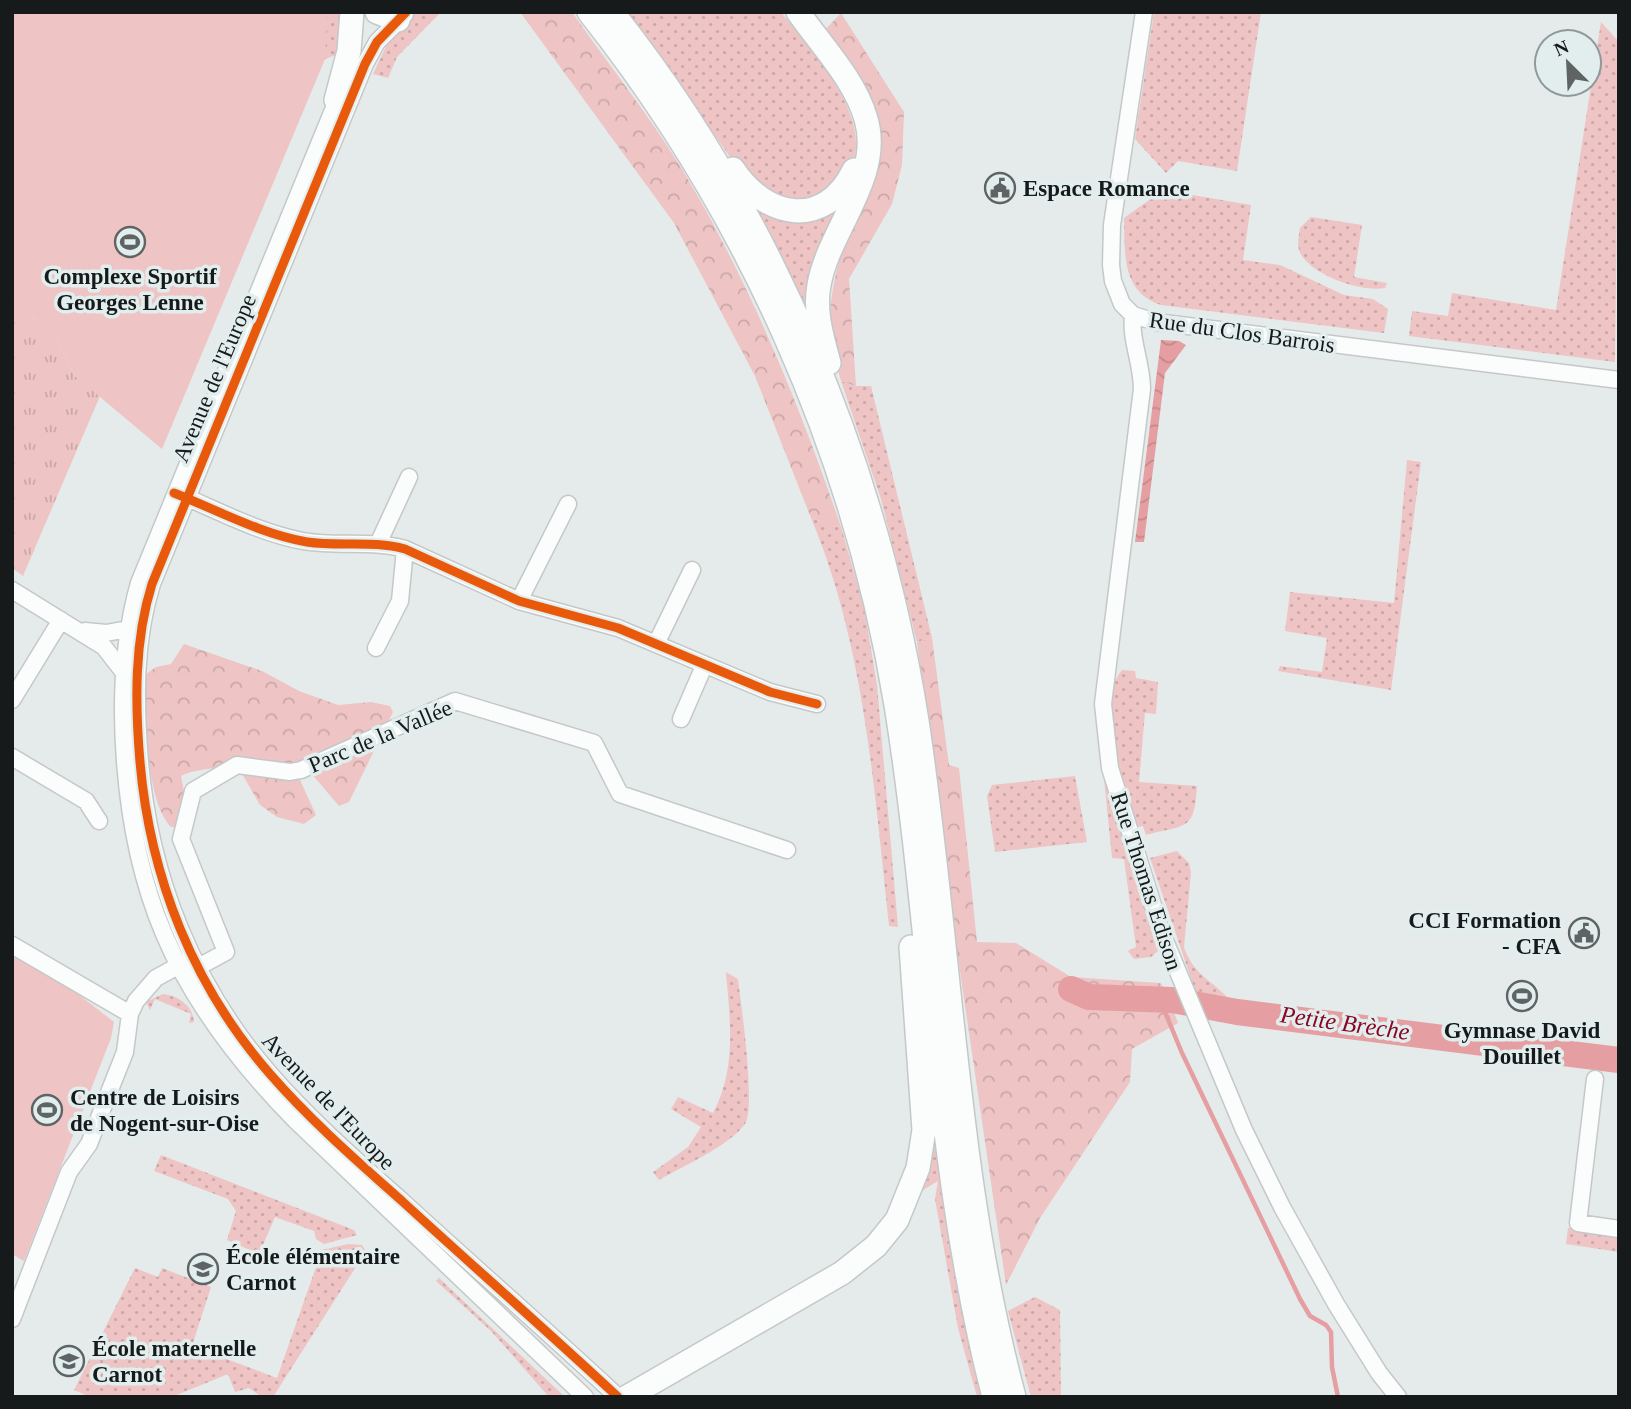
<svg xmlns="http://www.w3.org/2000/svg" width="1631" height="1409" font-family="Georgia,serif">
  <defs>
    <pattern id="grass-dots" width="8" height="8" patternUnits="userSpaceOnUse" patternTransform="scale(1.75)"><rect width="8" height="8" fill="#eec4c4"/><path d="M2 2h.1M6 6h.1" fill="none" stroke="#cba8a8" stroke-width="1.8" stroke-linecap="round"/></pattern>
    <pattern id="forest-crowns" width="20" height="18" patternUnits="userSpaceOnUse" patternTransform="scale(1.75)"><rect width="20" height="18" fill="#eec4c4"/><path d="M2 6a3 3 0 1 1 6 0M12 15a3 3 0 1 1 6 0" fill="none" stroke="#cba8a8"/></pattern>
    <pattern id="park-tufts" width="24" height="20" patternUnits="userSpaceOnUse" patternTransform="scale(1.75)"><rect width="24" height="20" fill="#eec4c4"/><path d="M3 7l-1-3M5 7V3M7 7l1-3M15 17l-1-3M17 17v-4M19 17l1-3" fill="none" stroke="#cba8a8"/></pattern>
    <pattern id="water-waves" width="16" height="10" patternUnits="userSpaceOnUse" patternTransform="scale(1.75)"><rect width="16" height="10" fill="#e59fa2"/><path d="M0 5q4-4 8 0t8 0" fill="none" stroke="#c4888b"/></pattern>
  </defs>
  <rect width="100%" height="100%" fill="#e5ebeb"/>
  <path fill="url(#grass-dots)" d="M326,12H347L344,52L325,59Z
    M415,12H441L397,57L388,78L373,74L390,38Z
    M628,12H781C814,55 891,133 838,186C829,196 806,201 793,206L744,177Z
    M1154,12H1261L1237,171L1178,161L1166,173L1135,139Z
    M1601,22L1619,42L1615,362L1409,336L1412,311L1448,316L1452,293L1556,310Z
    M1163,190L1251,205L1243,260L1280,265L1344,295L1373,299L1388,309L1384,333L1161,305C1121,292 1125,253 1124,218Z
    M842,199L809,319L751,205Z
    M1311,217L1362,225L1354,277L1387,283L1385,288C1362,293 1307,274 1299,250C1297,244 1299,235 1300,228Z
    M841,381L856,386H871L932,638L917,642L881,499Z
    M1407,460L1421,462L1391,690L1278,671L1280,666L1322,672L1327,638L1285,631L1290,592L1394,603Z
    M811,518L841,527L864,607L877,685L898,927L889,926C874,789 865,646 811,518Z
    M1122,670L1135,671L1136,678L1158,682L1156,714L1145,713L1139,782L1197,786C1194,832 1187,824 1146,835L1143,826L1137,827C1126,789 1093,704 1122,670Z
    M1075,776L1087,842L995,852L987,796L992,785Z
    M1104,778L1158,951L1151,957L1134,959L1128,951L1136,947L1124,859L1112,858Z
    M1177,851L1189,863L1191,873L1184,947C1194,976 1211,979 1230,1000L1197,996L1150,858Z
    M726,972L738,979C741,1003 756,1108 745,1124C729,1146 683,1166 659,1180L653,1172L688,1147L701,1127L671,1109L678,1097L713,1113C737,1068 730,1021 726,972Z
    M163,994C179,996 193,1006 194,1022L189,1023L191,1014L155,999L150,1010L146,1002Z
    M930,1145L940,1148L985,1397H977L958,1328L935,1199L938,1181L923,1190L911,1206Z
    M161,1155L354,1230L357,1235L324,1244L316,1239L314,1231L275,1217L259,1254L227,1240L236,1211L228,1199L154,1171Z
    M1568,1228L1619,1235V1252L1566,1244Z
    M348,1244L362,1245L366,1251L273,1397H262L249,1388L235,1392L228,1374L172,1397H90L74,1390L135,1268L158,1277L162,1268L211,1287L192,1346L277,1378L322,1250Z
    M439,1278L565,1397H549L491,1331L436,1281Z
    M1035,1297L1060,1310L1061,1397H1031L1008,1311Z"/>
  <path fill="url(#forest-crowns)" d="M520,12H572C608,64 649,115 682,169C749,281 799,403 841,527L811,518L755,376L674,223Z
    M841,13L904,112L902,165L892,204L849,279L856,386L841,381C837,365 831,349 830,333C827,274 855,217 874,164L822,33Z
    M932,638L949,765L959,768L977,942L1016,943L1071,977L1160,983L1165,988L1178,1023L1132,1049L1130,1082L1040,1218L1006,1285L956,944L917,642Z
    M184,644L262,671L299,691L338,705L371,702L390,706L393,712L349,802L339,806L311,773L299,778L316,815L304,824L277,817L260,805L237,765C223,768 192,769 181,776L187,807L178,827H171C144,798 146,713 146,674L156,667L171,664Z"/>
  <path fill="url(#park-tufts)" d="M12,297L57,340L75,376L100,396L23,576L12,568Z"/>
  <path fill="#eec4c4" d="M12,12H327L325,59L162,449L75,376L57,340L12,297Z
    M12,953L65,984L114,1022L111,1038L24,1261L12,1254Z"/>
  <path fill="url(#water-waves)" d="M1161,340L1179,341L1186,345L1165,373L1144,542H1135Z"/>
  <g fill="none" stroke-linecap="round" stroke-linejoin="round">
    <path stroke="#e59fa2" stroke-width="4.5" d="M1160,1000L1182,1053L1300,1299L1310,1316L1326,1325L1331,1332L1332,1367L1338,1397"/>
    <path stroke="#e59fa2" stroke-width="26" d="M1071,989L1089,997L1172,1000L1237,1012L1619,1060"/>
    <g stroke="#c4c8c8" stroke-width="19">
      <path id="minor" d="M1144,12L1112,225L1111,265L1113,281L1122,304L1133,315L1156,322L1619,380
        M405,14L377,42L365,64L152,584C134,641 135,703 140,762C150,877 193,986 270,1074C310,1120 357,1161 403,1202C474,1267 547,1331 618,1397
        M340,93L139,583C110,685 122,836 164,934C193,1003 243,1067 295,1120L585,1397
        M1133,315C1130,340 1142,363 1142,389L1103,704L1110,768L1161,931L1244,1130L1282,1207L1336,1304L1379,1373L1398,1397
        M176,493C217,510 259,533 303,541C337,547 372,540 405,549L519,601L618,628L770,692L817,704
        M378,544L409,477
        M12,590L104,647L125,674
        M519,601L568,504
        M85,631L106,633L128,629
        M656,644L692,570
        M376,648L400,601L405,549
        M12,700L61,620
        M681,719L704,666
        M12,757L86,801L99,821
        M12,945L130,1014
        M187,973L226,952L181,839L193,791L237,765L290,772L301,770L455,701L594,743L620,794L787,850
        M1595,1079L1578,1223L1619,1229
        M12,1319L69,1172L89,1144L102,1110L125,1052L130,1014L136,1001L156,978L187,961"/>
    </g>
    <g stroke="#c4c8c8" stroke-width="26">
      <path id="highway" d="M377,12L398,20
        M589,12C747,211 855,454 896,705C933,935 935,1171 994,1397
        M612,12C773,214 877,466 917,721C951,945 955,1176 1014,1397
        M798,12C821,45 855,80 866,119C883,177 829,229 819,285C814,311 822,337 829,363
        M336,100L349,51L352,12
        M733,169C766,219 825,230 854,170
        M627,1397L842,1273L876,1246L897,1220L918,1168L924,1130L911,947"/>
    </g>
    <use href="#minor" stroke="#fbfcfc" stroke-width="16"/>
    <use href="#highway" stroke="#fbfcfc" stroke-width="23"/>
    <g stroke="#e2eeed" stroke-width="13">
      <path id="cycleway" d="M406,12L377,42L365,64L152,584C134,641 135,703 140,762C150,877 193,986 270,1074C310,1120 357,1161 403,1202C474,1267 547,1331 618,1397
        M174,493C217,510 261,534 307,542C340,547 373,540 405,549L519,601L618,628L770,692L817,704"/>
    </g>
    <use href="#cycleway" stroke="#e8590c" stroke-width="9"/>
  </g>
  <defs>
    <g id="civic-ring" transform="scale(1.575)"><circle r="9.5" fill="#e2eeed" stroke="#5e6363" stroke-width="1.5"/><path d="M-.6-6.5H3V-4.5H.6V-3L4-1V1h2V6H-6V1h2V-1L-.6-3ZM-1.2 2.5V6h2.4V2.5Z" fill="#5e6363"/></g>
    <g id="stadium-ring" transform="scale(1.575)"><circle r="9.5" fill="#e2eeed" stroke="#5e6363" stroke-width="1.5"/><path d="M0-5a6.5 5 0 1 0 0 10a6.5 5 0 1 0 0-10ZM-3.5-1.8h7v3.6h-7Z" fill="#5e6363"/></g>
    <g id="school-ring" transform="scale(1.575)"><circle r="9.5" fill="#e2eeed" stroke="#5e6363" stroke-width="1.5"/><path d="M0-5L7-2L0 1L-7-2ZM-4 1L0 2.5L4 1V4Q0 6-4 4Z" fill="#5e6363"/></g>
  </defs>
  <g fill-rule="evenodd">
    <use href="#civic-ring" x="1000" y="188"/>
    <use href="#stadium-ring" x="130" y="242"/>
    <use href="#civic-ring" x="1584" y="933"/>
    <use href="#stadium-ring" x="1522" y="996"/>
    <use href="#stadium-ring" x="47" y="1110"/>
    <use href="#school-ring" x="203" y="1269"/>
    <use href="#school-ring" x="69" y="1361"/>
  </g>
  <g text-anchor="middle" stroke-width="7" stroke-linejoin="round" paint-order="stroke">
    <g font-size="23" font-weight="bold" fill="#161a1a" stroke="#e2eeed" text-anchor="start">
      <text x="1023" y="196">Espace Romance</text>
      <text x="130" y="284" text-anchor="middle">Complexe Sportif<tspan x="130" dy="26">Georges Lenne</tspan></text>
      <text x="1561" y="928" text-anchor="end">CCI Formation<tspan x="1561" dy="26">- CFA</tspan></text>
      <text x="1522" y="1038" text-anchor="middle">Gymnase David<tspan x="1522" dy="26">Douillet</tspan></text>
      <text x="70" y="1105">Centre de Loisirs<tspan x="70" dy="26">de Nogent-sur-Oise</tspan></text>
      <text x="226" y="1264">École élémentaire<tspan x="226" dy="26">Carnot</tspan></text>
      <text x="92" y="1356">École maternelle<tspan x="92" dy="26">Carnot</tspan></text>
    </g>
    <g font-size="23" fill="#161a1a" stroke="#e2eeed">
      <text transform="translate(1242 332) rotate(8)" y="8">Rue du Clos Barrois</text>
      <text transform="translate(214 378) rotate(-67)" y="8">Avenue de l'Europe</text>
      <text transform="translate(380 736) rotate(-23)" y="8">Parc de la Vallée</text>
      <text transform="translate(1147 881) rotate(72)" y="8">Rue Thomas Edison</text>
      <text transform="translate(329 1101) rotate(46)" y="8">Avenue de l'Europe</text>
    </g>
    <g font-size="24" font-style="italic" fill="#890725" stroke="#e2eeed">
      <text transform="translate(1345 1023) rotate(8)" y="8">Petite Brèche</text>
    </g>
  </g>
  <rect width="1631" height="1409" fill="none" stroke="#161a1a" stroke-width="28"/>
  <g transform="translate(1568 63) rotate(336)"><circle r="33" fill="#e2eeed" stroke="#909999" stroke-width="2"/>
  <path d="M0-5L12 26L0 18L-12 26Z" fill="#5e6363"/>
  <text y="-10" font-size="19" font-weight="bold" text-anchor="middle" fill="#161a1a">N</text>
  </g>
</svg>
